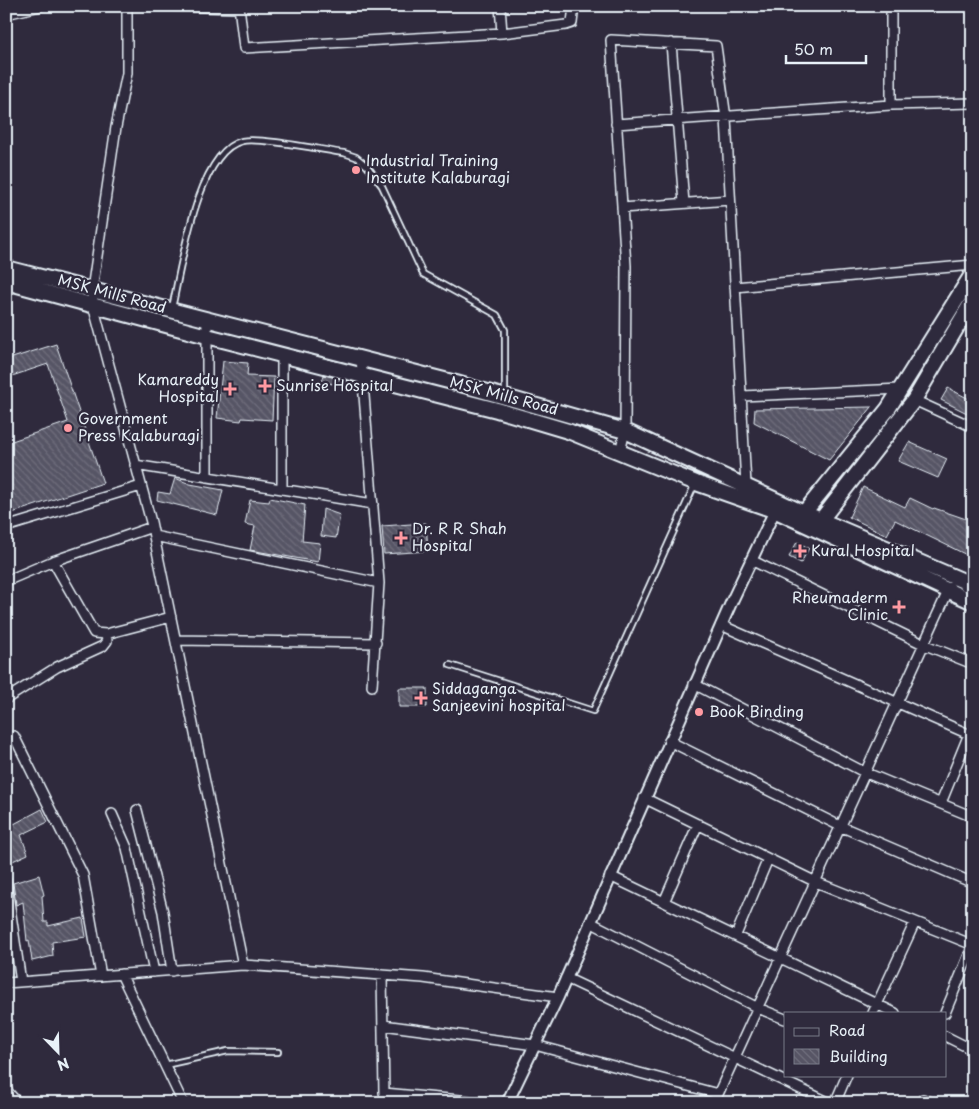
<svg xmlns="http://www.w3.org/2000/svg" width="979" height="1109" font-family="'Playpen Sans',sans-serif">
  <defs>
    <pattern id="building-back-hatch" width="6" height="6" patternUnits="userSpaceOnUse" patternTransform="scale(1.25)"><rect width="6" height="6" fill="#575565"/><path d="M-1 5l2 2M0 0l6 6M5-1l2 2" fill="none" stroke="#6f6e7c"/></pattern>
  </defs>
  <rect width="100%" height="100%" fill="#2f2a3d"/>
  <filter id="ink" filterUnits="userSpaceOnUse"><feTurbulence type="fractalNoise" baseFrequency=".02" numOctaves="2"/><feDisplacementMap in="SourceGraphic" scale="10" xChannelSelector="R" yChannelSelector="G"/><feConvolveMatrix kernelMatrix="1 2 1 2 8 2 1 2 1" color-interpolation-filters="sRGB"/></filter>
  <g filter="url(#ink)">
    <path fill="url(#building-back-hatch)" stroke="#e8f1f8" d="M56,344L103,483L6,515V443L68,422L48,364L6,378V360Z
      M223,361L248,363L247,376L274,377L272,420L242,418L241,421L217,418Z
      M324,375L356,383L355,388L322,382Z
      M948,388L973,401V416L941,400Z
      M872,407L829,460L754,422L755,409Z
      M909,442L947,459L938,478L898,461Z
      M175,478L190,484L223,490L217,515L157,500L158,492L170,494Z
      M863,487L905,507L910,498L933,509L934,508L966,519L973,505V558L895,520L887,535L849,517Z
      M270,498L305,505L302,541L320,543L318,562L250,550L255,526L245,524L250,500L269,502Z
      M323,509L340,515L336,538L321,536Z
      M426,523L428,551L384,554L382,526Z
      M797,542L809,548L801,563L789,557Z
      M399,688H427V707H399Z
      M6,806L14,824L42,809L48,822L21,835L28,854L6,864Z
      M39,875L44,895L42,896L44,922H48V926L83,918L86,937L52,942L53,956L32,961L29,940L27,941L23,902L16,905L13,883Z"/>
    <g fill="none" stroke-linecap="round" stroke-linejoin="round">
      <g stroke="#e8f1f8" stroke-width="8">
        <path id="service" d="M172,308C181,269 197,151 242,141C260,137 322,150 344,153L356,157L367,166L382,186L423,274L497,315L505,330V393
          M450,665L593,711L695,484
          M165,1065L228,1051L278,1052"/>
      </g>
      <g stroke="#e8f1f8" stroke-width="12">
        <path id="minor" d="M127,6V73L116,127L92,290L93,305L151,522L243,965
          M171,6L238,8
          M239,6L244,48L502,33L566,25L572,23L574,6
          M500,6L502,33
          M891,6V105
          M6,14L40,6
          M671,43L684,203
          M616,124L891,105L973,103
          M622,208L730,200
          M735,287L973,265
          M361,358L379,583L372,686
          M742,396L901,389
          M914,400L973,427
          M620,452L625,431L626,266L611,40L716,46L726,118L746,485
          M135,465L373,504
          M207,477V319
          M282,489V355
          M6,527L141,486
          M154,536L379,583
          M751,560L923,644L973,664
          M53,561L94,633L106,634L171,617
          M6,581L53,561L152,527
          M965,586L973,565
          M721,625L973,736
          M176,640L376,643
          M694,684L864,772L973,817
          M6,699L57,667L103,646L107,641L106,634
          M6,741L14,736L83,875L101,976
          M669,741L840,826L973,883
          M644,798L816,882L973,945L945,1013
          M941,803L969,734
          M137,810L163,912L172,971
          M112,814L127,848L154,972
          M610,876L895,1013
          M6,881L21,982
          M664,902L698,824
          M590,922L758,1008L785,1019
          M736,935L768,859
          M121,974L183,1103
          M382,975L384,1093L493,1103
          M566,978L830,1103
          M6,983L243,965L423,978L558,997
          M873,1013L915,922
          M383,1025L535,1045L718,1094
          M945,1036L973,1050
          M6,1090L18,1103
          M923,1099L933,1103
          M714,1103L950,587
          M835,1103L847,1075"/>
      </g>
      <g stroke="#e8f1f8" stroke-width="14">
        <path id="tertiary" d="M507,1103L558,997L731,603L777,506"/>
      </g>
      <g stroke="#e8f1f8" stroke-width="18">
        <path id="primary" d="M6,268L456,383L625,431L804,513L973,585
          M6,282L207,336L497,410L568,431L696,483L776,511L973,602
          M799,519L888,409L973,273
          M817,525L914,400L973,300"/>
      </g>
      <use href="#service" stroke="#2f2a3d" stroke-width="4.5"/>
      <use href="#minor" stroke="#2f2a3d" stroke-width="9"/>
      <use href="#tertiary" stroke="#2f2a3d" stroke-width="10"/>
      <use href="#primary" stroke="#2f2a3d" stroke-width="14"/>
    </g>
  </g>
  <g fill="#ff9aa2" stroke="#2f2a3d" stroke-width="2">
    <circle cx="356" cy="170" r="5"/>
    <path d="M262.5 378.5h5v5h5v5h-5v5h-5v-5h-5v-5h5z"/>
    <path d="M227.5 381.5h5v5h5v5h-5v5h-5v-5h-5v-5h5z"/>
    <circle cx="68" cy="428" r="5"/>
    <path d="M398.5 530.5h5v5h5v5h-5v5h-5v-5h-5v-5h5z"/>
    <path d="M797.5 543.5h5v5h5v5h-5v5h-5v-5h-5v-5h5z"/>
    <path d="M896.5 599.5h5v5h5v5h-5v5h-5v-5h-5v-5h5z"/>
    <path d="M418.5 690.5h5v5h5v5h-5v5h-5v-5h-5v-5h5z"/>
    <circle cx="699" cy="712" r="5"/>
  </g>
  <g text-anchor="middle" stroke-width="4.5" stroke-linejoin="round" paint-order="stroke">
    <g font-size="15" fill="#e8f1f8" stroke="#2f2a3d" text-anchor="start">
      <text x="366" y="166">Industrial Training<tspan x="366" dy="17">Institute Kalaburagi</tspan></text>
      <text x="219" y="385" text-anchor="end">Kamareddy<tspan x="219" dy="17">Hospital</tspan></text>
      <text x="276" y="391">Sunrise Hospital</text>
      <text x="78" y="424">Government<tspan x="78" dy="17">Press Kalaburagi</tspan></text>
      <text x="412" y="534">Dr. R R Shah<tspan x="412" dy="17">Hospital</tspan></text>
      <text x="811" y="556">Kural Hospital</text>
      <text x="888" y="603" text-anchor="end">Rheumaderm<tspan x="888" dy="17">Clinic</tspan></text>
      <text x="432" y="694">Siddaganga<tspan x="432" dy="17">Sanjeevini hospital</tspan></text>
      <text x="709" y="717">Book Binding</text>
    </g>
    <g font-size="15" fill="#e8f1f8" stroke="#2f2a3d">
      <text transform="translate(112 294) rotate(15)" y="5">MSK Mills Road</text>
      <text transform="translate(504 396) rotate(15)" y="5">MSK Mills Road</text>
    </g>
  </g>
  <rect width="979" height="1109" fill="none" stroke="#2f2a3d" stroke-width="25"/>
  <rect x="12" y="12" width="954" height="1084" fill="none" stroke="#e8f1f8" stroke-width="2" filter="url(#ink)"/>
  <rect x="784" y="1012" width="162" height="65" fill="#2f2a3d" stroke="#797a88"/>
  <rect x="794" y="1028" width="25" height="8" fill="#2f2a3d" stroke="#797a88"/>
  <text x="829" y="1036" font-size="15" fill="#e8f1f8">Road</text>
  <rect x="794" y="1049" width="25" height="15" fill="url(#building-back-hatch)" stroke="#797a88"/>
  <text x="829" y="1062" font-size="15" fill="#e8f1f8">Building</text>
  <g transform="translate(58 1052) rotate(157)" stroke="#2f2a3d" stroke-width="4" paint-order="stroke">
  <path d="M0-4L9 19L0 12L-9 19Z" fill="#e8f1f8"/>
  <text y="-8" font-size="14" font-weight="bold" text-anchor="middle" fill="#e8f1f8">N</text>
  </g>
  <path d="M786 55v8h80v-8" fill="none" stroke="#e8f1f8" stroke-width="2.5"/>
  <text x="794" y="55" font-size="15" fill="#e8f1f8" stroke="#2f2a3d" stroke-width="4" paint-order="stroke">50 m</text>
</svg>
